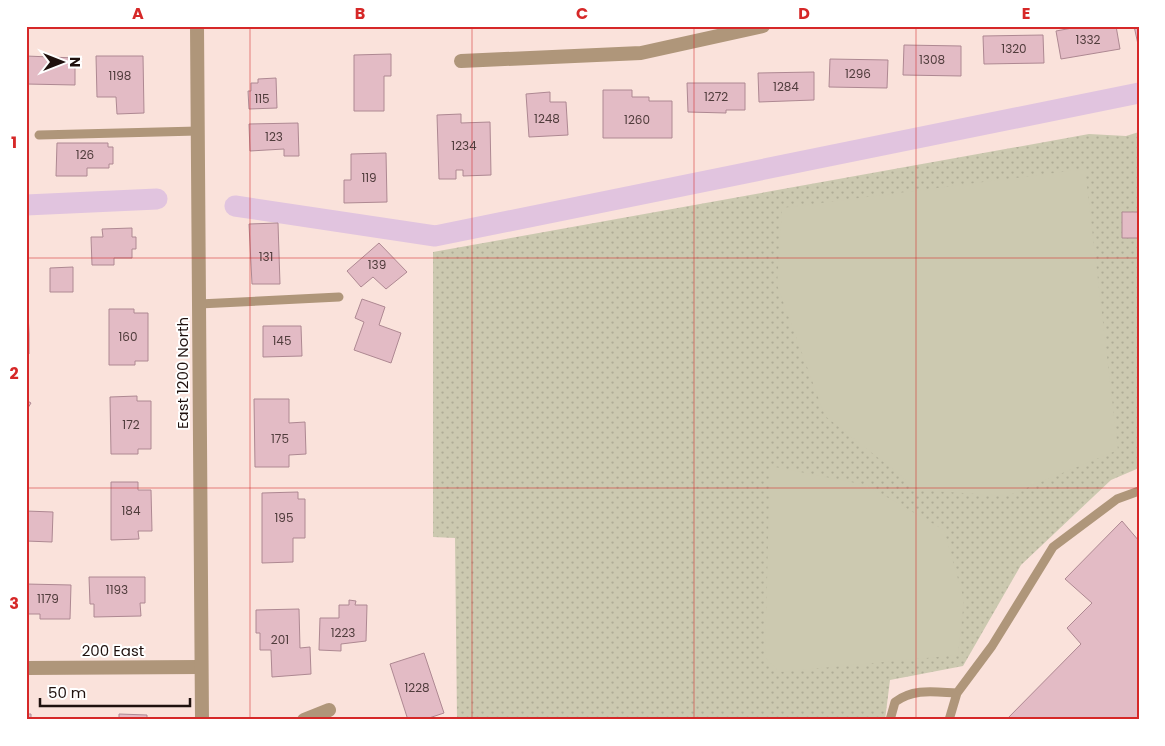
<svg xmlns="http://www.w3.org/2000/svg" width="1165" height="746" font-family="Poppins,sans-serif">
  <defs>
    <pattern id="grass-dots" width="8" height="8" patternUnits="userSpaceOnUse" patternTransform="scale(1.25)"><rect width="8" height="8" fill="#ccc9b0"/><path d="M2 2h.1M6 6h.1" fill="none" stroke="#afac96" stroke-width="1.8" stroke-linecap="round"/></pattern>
  </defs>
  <rect width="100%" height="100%" fill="#fae2db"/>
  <path fill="url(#grass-dots)" d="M1139,132V468L1111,480L1021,565L963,666L890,680L885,720H457L455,538L433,537V252L1089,134L1126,136Z"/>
  <path fill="#ccc9b0" d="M1085,169L1118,450L1007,496L919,490L825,416L777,285L782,208Z
    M770,466L866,485L944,530L964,600L958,655L779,672L765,657Z"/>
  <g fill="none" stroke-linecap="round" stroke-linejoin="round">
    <path stroke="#e1c4df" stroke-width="21" d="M26,205L157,199
      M235,206L435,236L1139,93"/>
  </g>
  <path fill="#e3bbc5" stroke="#ae8892" d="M1083,26H1116L1120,49L1061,59L1056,31Z
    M1134,26H1139V49Z
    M1043,35L1044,63L984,64L983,36Z
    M904,45L961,46V76L903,75Z
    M391,54V76H384V111H354V55Z
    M26,56L75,58V85L26,84Z
    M96,56H143L144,113L117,114L116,97H97Z
    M830,59L888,60L887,88L829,87Z
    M814,72V100L759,102L758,73Z
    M276,78L277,108L249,109L248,91H251V83H258V79Z
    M687,83H745V110H726V113L688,112Z
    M603,90H632V97H649V101H672V138H603Z
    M550,92V102H566L568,135L529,137L526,94Z
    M461,114V123L490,122L491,175L463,176V170H456V179H439L437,115Z
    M298,123L299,156H284V149L250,151L249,124Z
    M57,143H108V147H113V164H109V168H87V176H56Z
    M386,153L387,202L344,203V180H351V154Z
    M1122,212H1139V238H1122Z
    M278,223L280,284H252L249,224Z
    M132,228V237H136V249H132V258H114V265H92L91,237H103L102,229Z
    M379,243L407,272L386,289L373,277L361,287L347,271Z
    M73,267V292H50V268Z
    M362,299L385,307L379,325L401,333L391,363L354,350L364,322L355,318Z
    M109,309H134V313H148V361H135V365H109Z
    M26,312H28L29,334V354L26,355Z
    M263,326H301L302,356L263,357Z
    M137,396V401H151V449H138V454H111L110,397Z
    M254,399H289V423L305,422L306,454L289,455V467H255Z
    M26,400L31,403L26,411Z
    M111,482H138V490H151L152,531H138L139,539L111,540Z
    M298,492V499H305V538H293V562L262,563V493Z
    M26,511L53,512L52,542L26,541Z
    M1122,521L1139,541V720H1006L1081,644L1067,628L1092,603L1065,579Z
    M89,577H145V603H140L141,616L94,617V604H90Z
    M26,584L71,585L70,619H40V614H26Z
    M349,600L356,601L355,605H367L366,641L341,644V651L319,650L320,618H339V605H349Z
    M299,609L300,648L310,647L311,674L272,677L271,650H260V633H256V610Z
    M424,653L444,713L423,720H408L390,664Z
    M26,714H31V720H26Z
    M119,714L147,715V720H119Z"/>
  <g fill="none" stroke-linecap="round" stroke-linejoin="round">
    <path stroke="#af967a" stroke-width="9" d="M39,135L198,131
      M199,304L339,297
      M890,720L895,702C914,688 934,692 957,693
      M949,720L957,693L992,646L1053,547L1117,499L1139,491"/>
    <path stroke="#af967a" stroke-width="14" d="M461,61L641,53L763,26
      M26,668L200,667
      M304,720L329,710"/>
    <path stroke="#af967a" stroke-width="14" d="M197,26L202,720"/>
  </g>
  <path fill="none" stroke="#d62828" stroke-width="1" stroke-opacity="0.55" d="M250,26V720M472,26V720M694,26V720M916,26V720M26,258H1139M26,488H1139"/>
  <g text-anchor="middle" stroke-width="4" stroke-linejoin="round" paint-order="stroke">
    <g font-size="12" fill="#503c3c">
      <text x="1088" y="44">1332</text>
      <text x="1014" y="53">1320</text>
      <text x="932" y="64">1308</text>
      <text x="858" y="78">1296</text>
      <text x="120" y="80">1198</text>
      <text x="786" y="91">1284</text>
      <text x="716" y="101">1272</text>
      <text x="262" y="103">115</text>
      <text x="547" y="123">1248</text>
      <text x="637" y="124">1260</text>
      <text x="274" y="141">123</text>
      <text x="464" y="150">1234</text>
      <text x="85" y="159">126</text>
      <text x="369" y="182">119</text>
      <text x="266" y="261">131</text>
      <text x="377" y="269">139</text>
      <text x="128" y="341">160</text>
      <text x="282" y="345">145</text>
      <text x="131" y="429">172</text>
      <text x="280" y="443">175</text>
      <text x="131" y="515">184</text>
      <text x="284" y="522">195</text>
      <text x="117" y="594">1193</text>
      <text x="48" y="603">1179</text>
      <text x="343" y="637">1223</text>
      <text x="280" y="644">201</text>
      <text x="417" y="692">1228</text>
    </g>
    <g font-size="15" fill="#1f110e" stroke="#fff">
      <text transform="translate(183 373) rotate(-90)" y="5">East 1200 North</text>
      <text x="113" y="656">200 East</text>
    </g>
  </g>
  <rect width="1165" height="746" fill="none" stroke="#ffffff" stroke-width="55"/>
  <g transform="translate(62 62) rotate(90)" stroke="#ffffff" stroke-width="4" paint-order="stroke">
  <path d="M0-4L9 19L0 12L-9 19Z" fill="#1f110e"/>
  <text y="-8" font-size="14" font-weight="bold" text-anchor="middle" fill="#1f110e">N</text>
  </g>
  <path d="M40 698v8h150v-8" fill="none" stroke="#1f110e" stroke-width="2.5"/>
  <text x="48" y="698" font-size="15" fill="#1f110e" stroke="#ffffff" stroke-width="4" paint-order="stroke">50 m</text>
  <rect x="28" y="28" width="1110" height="690" fill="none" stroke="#d62828" stroke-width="2"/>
  <g font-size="16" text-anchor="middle" font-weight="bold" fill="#d62828">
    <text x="138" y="19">A</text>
    <text x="360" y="19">B</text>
    <text x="582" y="19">C</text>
    <text x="804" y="19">D</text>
    <text x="1026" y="19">E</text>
    <text x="14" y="148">1</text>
    <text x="14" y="379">2</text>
    <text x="14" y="609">3</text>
  </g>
</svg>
